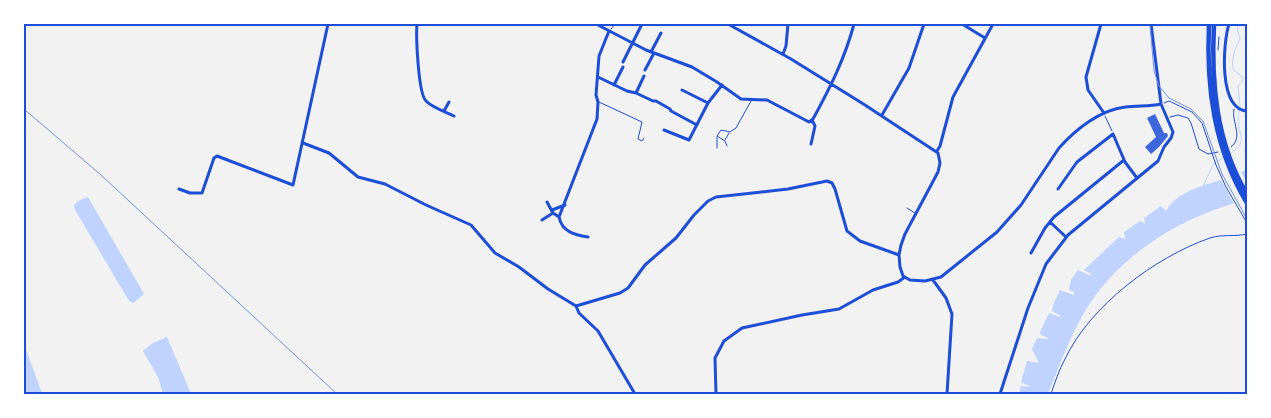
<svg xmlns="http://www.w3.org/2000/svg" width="1271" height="418" font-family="'DM Sans',sans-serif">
  <rect width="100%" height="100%" fill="#f2f2f2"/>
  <path fill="#bfd3fe" d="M1247,169V200C1184,215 1119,254 1085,311C1070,337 1059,366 1048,394H1019L1021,386L1031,387L1021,382L1027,361L1039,363L1032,349L1037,338L1048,339V338L1041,335L1040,332L1049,313L1060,317L1061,316L1052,311L1053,305L1060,290L1074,295V292L1069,290L1071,280L1078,270L1091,276V274L1084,270L1119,237L1125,239L1124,232L1140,221L1145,224L1144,218L1161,206L1166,211C1183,183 1221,185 1247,169Z
    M88,197L144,294L133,303L129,301L74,208V205L80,200Z
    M167,337L189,389L192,394H163L158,377L143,351L153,343Z
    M24,344L40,388L43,394H24Z"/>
  <path fill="#f2f2f2" d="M1240,170L1247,183V203L1235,206L1220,178H1218Z"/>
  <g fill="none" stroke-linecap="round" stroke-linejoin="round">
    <path stroke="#bfd3fe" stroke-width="1" d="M1240,24L1237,28L1240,39C1235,49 1231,57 1233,69L1242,77L1243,80L1238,86L1240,106
      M1231,153C1249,142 1238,134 1238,119C1238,116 1239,113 1239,110
      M1203,186L1214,163L1223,158"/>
  </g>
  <path fill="#3d67dc" d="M1155,114L1164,133H1167L1168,136L1159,147L1151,154L1145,147L1156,137L1147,118Z"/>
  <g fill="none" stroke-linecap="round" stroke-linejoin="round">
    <path stroke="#1d4ed8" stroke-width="1" d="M1218,50L1219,37
      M1164,103L1169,101L1192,112L1202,123L1216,165L1226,187L1247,223
      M1105,116L1112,131
      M1170,117L1178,115L1188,118L1191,123L1199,149L1208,154L1218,152
      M1231,147C1244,137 1231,122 1234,109
      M1051,394C1055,382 1059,370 1065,359C1090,306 1155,257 1210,238C1222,234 1235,237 1247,234"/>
    <path stroke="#1d4ed8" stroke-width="1" d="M611,29L615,24
      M599,102L642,122L638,139L642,141L644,138
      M717,137V148
      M725,140L729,133
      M727,146L725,141L717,136L721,130L730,132L736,128L751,101
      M907,208L915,213"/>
    <path stroke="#1d4ed8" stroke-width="3" d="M417,24C416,36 418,93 426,101C433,108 446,112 454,116
      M596,24L646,50L692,67L717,82L741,99L767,100L809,122L813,119C830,88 845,58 854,24
      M728,24L791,59L865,105L938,153L940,163L938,172L905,234L901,245L899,255L900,267L903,276L910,280L925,281L941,277L997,232L1021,205L1059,148C1076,129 1100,110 1125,107C1137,105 1149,107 1161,104
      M962,24L985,38
      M1101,24L1086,77L1088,90L1104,113
      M1229,24C1223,43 1218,109 1247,111
      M651,52L661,33
      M783,54L786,46L788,24
      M623,62L642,24
      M645,70L654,53
      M598,77L627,91L636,93L653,101H656L670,109L671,111L697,125
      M614,85L623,67
      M682,90L708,103
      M636,93L644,76
      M444,111L449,102
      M882,115L909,68L924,24
      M664,130L689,140L708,103L722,85
      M303,143L329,153L358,177L385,184L426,205L471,225L495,253L519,267L548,289L576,306
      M811,144L815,126L812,120
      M937,151L940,146L953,97L993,24
      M179,189L190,193H202L214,158L217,156L293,185L328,24
      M1058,189L1077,162L1113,134L1125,162L1137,178
      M547,202L553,213L559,217C562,232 575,235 588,237
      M552,210L565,205
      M559,217L597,119L598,102L596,95L599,56L609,31
      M542,220L553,213
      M1050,222L1066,237
      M1031,253L1045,228L1054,217L1124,160
      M933,280L946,298L952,314L947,394
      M576,306L620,293L628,288L645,265L676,238L694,215L708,201L716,197L788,189L827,181L832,183L835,189L847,231L860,241L899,255
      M576,306L579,313L598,331L635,394
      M716,394L715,358L724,341L742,328L802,315L839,309L873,290L898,282L905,277
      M1000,394L1028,308L1046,264L1068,235L1158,161L1164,147L1171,138L1173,132L1161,104L1151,24"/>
    <path stroke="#1d4ed8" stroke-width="4.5" d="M1209,24C1206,87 1214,148 1247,203
      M1214,24C1211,82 1216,143 1247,194"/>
    <path stroke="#7290e2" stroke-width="1" d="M1150,24L1154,71L1159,86L1169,98L1191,109L1203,121L1222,174L1247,219"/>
    <path stroke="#7290e2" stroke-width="1" d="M24,109L101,175L337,394"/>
  </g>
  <rect width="1271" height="418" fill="none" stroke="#ffffff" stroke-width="50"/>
  <rect x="25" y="25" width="1221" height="368" fill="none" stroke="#1d4ed8" stroke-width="2"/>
</svg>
